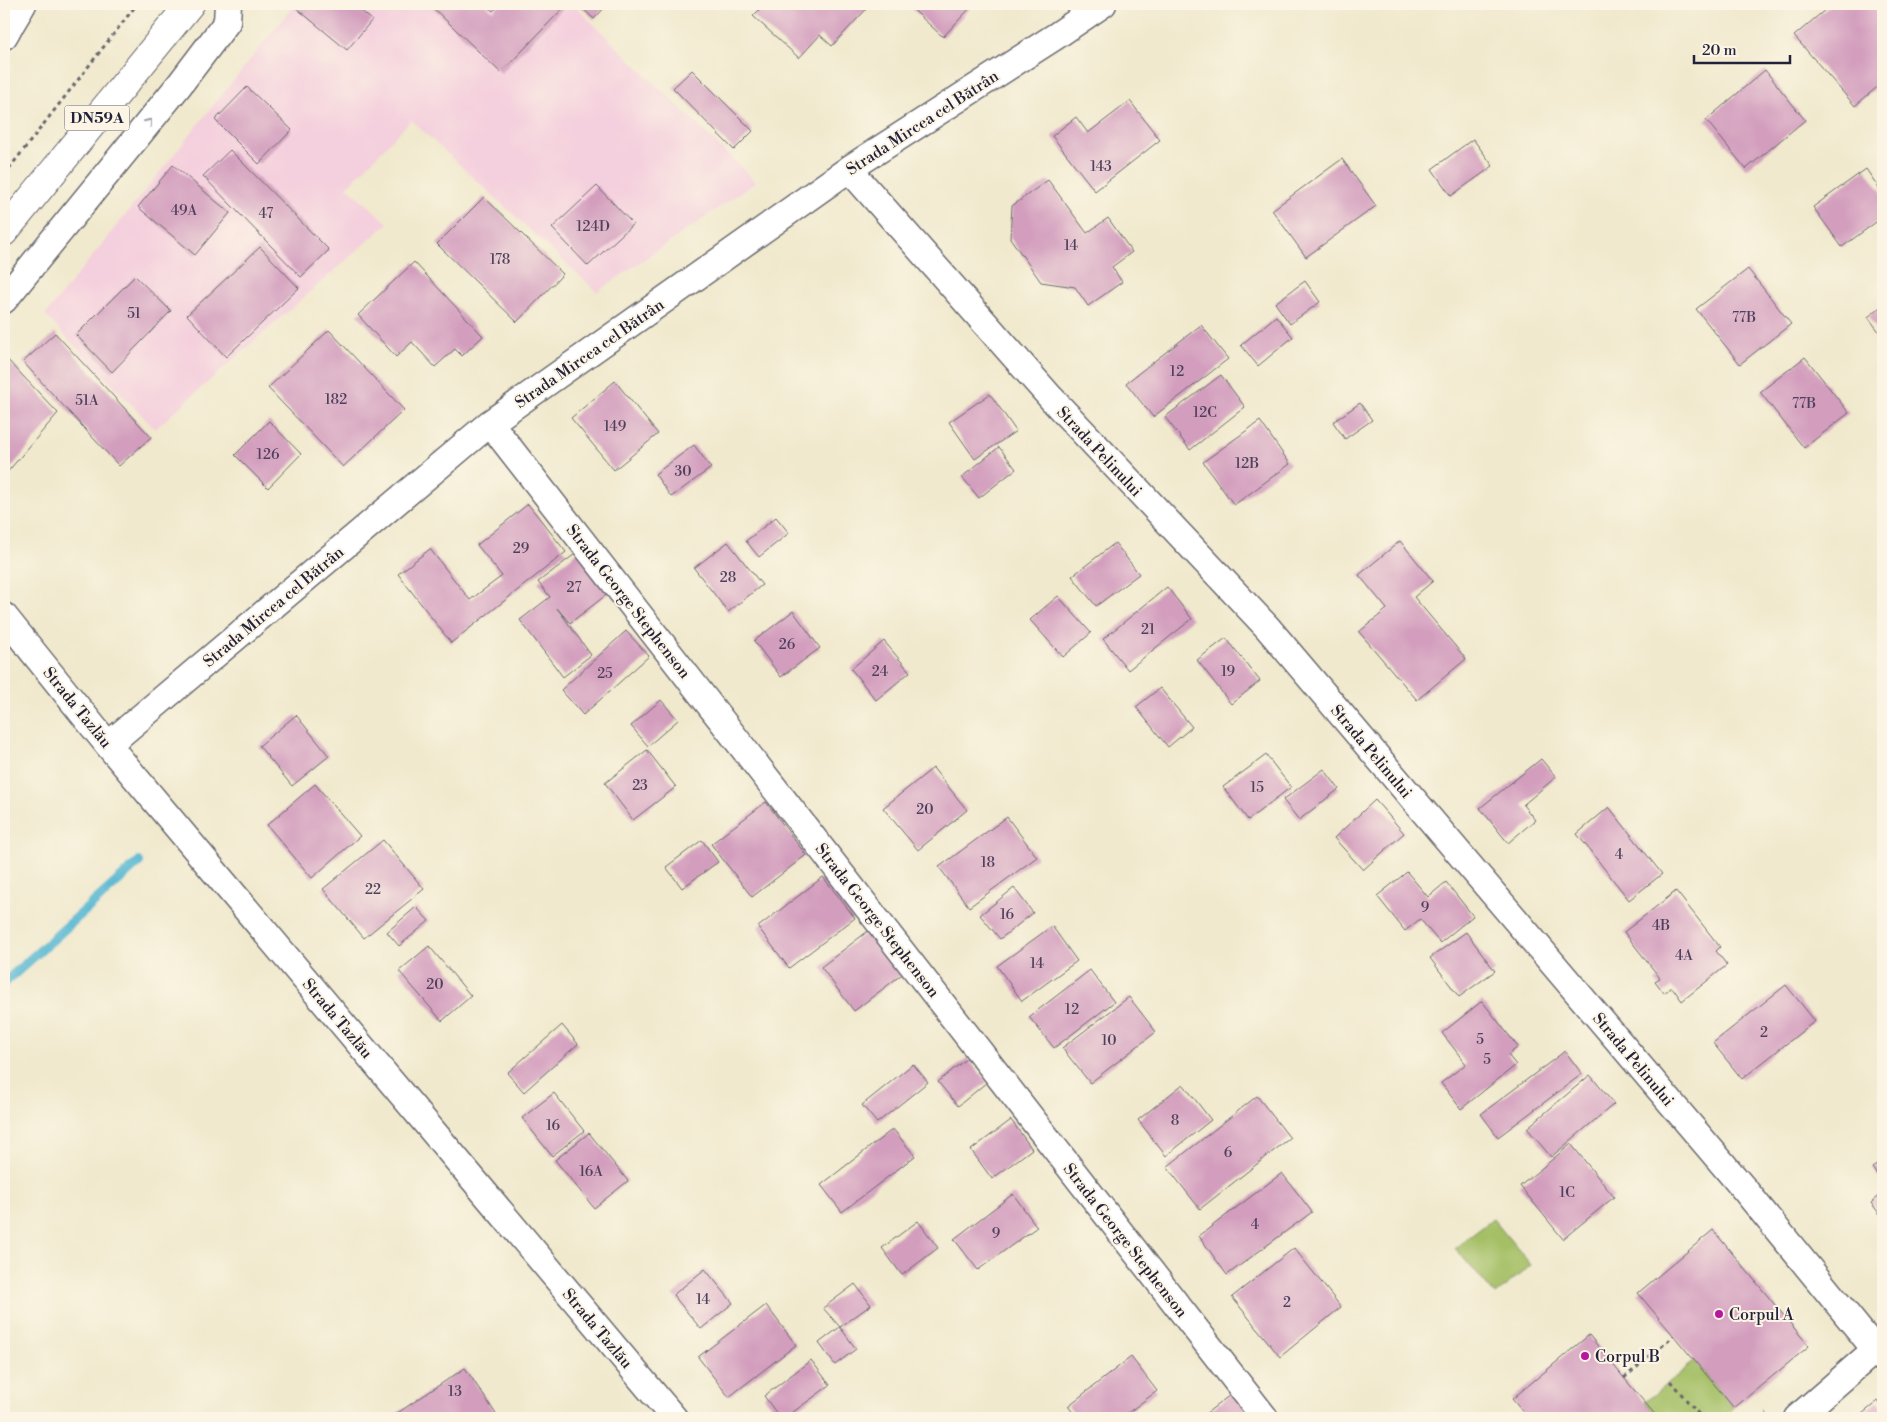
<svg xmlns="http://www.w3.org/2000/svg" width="1887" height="1422" font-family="'Libre Bodoni',serif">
  <rect width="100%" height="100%" fill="#fcf5e5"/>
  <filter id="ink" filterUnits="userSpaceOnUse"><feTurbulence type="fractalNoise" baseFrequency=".02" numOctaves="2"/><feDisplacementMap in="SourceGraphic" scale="10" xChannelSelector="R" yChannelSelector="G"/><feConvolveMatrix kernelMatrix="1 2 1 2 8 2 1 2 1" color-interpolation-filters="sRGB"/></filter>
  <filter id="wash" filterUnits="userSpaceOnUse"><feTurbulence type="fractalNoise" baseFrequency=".0096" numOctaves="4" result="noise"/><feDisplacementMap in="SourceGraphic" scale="20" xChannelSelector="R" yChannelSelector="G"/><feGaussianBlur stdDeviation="1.12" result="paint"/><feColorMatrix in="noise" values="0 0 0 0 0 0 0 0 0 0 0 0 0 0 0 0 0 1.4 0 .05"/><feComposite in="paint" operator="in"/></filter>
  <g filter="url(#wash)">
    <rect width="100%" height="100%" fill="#f0e9cd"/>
    <path fill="#f4cfdd" d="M295,4H573L756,182L597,292L411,120L347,187L388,223L155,429L45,315Z"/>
    <path fill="#a4bf65" stroke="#637050" d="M1493,1219L1531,1265L1495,1295L1455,1248Z
      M1695,1361L1734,1408L1722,1418H1658L1645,1402Z"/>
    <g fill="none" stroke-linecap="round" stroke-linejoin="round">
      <path stroke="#52b6d1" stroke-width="10" d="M4,983L139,862"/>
    </g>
    <g id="blocks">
      <path fill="#d39ebe" d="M298,4H353L372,20L347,50L295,7Z
        M429,4H485L493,11L500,4H567L501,73Z
        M578,4H608L594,19Z
        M765,4H871L832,46L820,35L799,58L753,16Z
        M907,4H968L971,7L943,37Z
        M1832,4H1876L1883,12V82L1855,106L1794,36Z
        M692,70L753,131L734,150L673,88Z
        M1765,70L1805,120L1746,169L1706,120Z
        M247,87L292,130L259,164L215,120Z
        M1130,101L1160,140L1095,191L1052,136L1076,117L1088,133Z
        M1473,139L1493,166L1451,196L1432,169Z
        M230,150L329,250L301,277L203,176Z
        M1342,159L1376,206L1306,257L1272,210Z
        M173,165L230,213L195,255L138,207Z
        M1866,169L1883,194V217L1842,247L1813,207Z
        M1048,180L1087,233L1108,218L1132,252L1112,267L1122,282L1088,306L1075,287L1041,282L1010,238L1012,206Z
        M597,186L633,224L588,266L552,228Z
        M484,197L563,274L517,322L437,244Z
        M260,247L299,288L226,357L187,315Z
        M414,262L483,336L462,356L455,349L435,367L412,342L396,357L358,315Z
        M1748,269L1791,324L1740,364L1696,309Z
        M135,276L171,311L112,372L76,335Z
        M1305,281L1320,302L1290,324L1275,303Z
        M1883,305V337L1868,317Z
        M1276,316L1293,337L1258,366L1241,345Z
        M1201,325L1228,359L1153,417L1126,383Z
        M329,330L404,410L343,467L268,388Z
        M55,333L151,437L119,466L23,362Z
        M4,356L58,413L4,476Z
        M1805,357L1849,413L1804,448L1760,392Z
        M1221,375L1245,407L1190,450L1165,417Z
        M615,381L658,434L614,470L571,418Z
        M990,394L1016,431L975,459L949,422Z
        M1360,403L1372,420L1345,439L1333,422Z
        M269,421L301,454L268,488L235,455Z
        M1260,421L1290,464L1234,505L1203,462Z
        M694,445L711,468L671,497L655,474Z
        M999,447L1016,469L979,498L962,477Z
        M528,504L566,552L451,643L398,574L430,549L470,600L502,576L477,545Z
        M776,517L789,533L759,557L746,541Z
        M1400,541L1433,581L1414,597L1466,659L1417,700L1359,632L1387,609L1359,575Z
        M728,542L762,585L728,612L694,568Z
        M1115,543L1139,574L1096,606L1072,576Z
        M579,551L610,592L570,623L557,608L591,655L563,677L520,620L550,597L538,582Z
        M1167,587L1192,619L1128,670L1103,639Z
        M1058,596L1091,633L1063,657L1030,620Z
        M793,611L820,648L781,677L754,641Z
        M626,631L649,656L583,715L561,690Z
        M1226,638L1260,681L1231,704L1197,660Z
        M884,641L910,672L876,700L851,669Z
        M1160,688L1192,727L1168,747L1136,707Z
        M661,700L678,720L648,746L631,726Z
        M296,715L329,756L292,786L259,746Z
        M647,750L676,787L633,820L605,783Z
        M1266,755L1291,787L1248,820L1223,787Z
        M1541,759L1556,777L1523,805L1535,820L1508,843L1480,808Z
        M933,768L967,810L918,850L883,808Z
        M1324,769L1339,789L1299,820L1283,800Z
        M315,784L360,836L312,878L267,825Z
        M1375,800L1404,833L1363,870L1334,838Z
        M766,802L806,855L752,897L711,844Z
        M1609,807L1662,874L1629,900L1577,834Z
        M1007,817L1037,857L969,907L939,867Z
        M383,840L424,889L364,938L323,889Z
        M702,840L718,862L682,888L666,867Z
        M1407,872L1428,897L1446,882L1473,916L1440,943L1420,919L1405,931L1377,896Z
        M823,877L855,918L789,968L758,927Z
        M1014,888L1033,913L1000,939L980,915Z
        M1676,891L1720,947L1716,951L1727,965L1682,1001L1672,987L1664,993L1655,981L1660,978L1624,932Z
        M416,907L429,921L399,946L387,932Z
        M1052,926L1077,961L1022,1001L997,966Z
        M872,928L905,972L854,1011L821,967Z
        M1466,932L1495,971L1459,997L1430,958Z
        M429,946L471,996L442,1021L399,971Z
        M1090,970L1114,1002L1054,1048L1029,1017Z
        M1786,985L1815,1021L1742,1079L1713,1043Z
        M1129,997L1156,1032L1090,1083L1062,1048Z
        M1482,1001L1518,1047L1508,1055L1516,1065L1461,1109L1441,1083L1466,1064L1442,1033Z
        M562,1025L578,1044L524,1092L507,1073Z
        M1565,1051L1582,1074L1498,1137L1481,1114Z
        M967,1058L987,1082L958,1106L938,1082Z
        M913,1064L928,1082L877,1123L862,1105Z
        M1590,1075L1614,1104L1551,1157L1527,1128Z
        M1183,1084L1211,1120L1166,1156L1138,1120Z
        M554,1093L584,1131L552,1156L522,1118Z
        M1257,1096L1290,1138L1200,1209L1167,1167Z
        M1011,1120L1032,1149L992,1179L971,1150Z
        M893,1129L915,1156L842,1212L821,1185Z
        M589,1133L628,1181L594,1208L555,1160Z
        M1571,1144L1614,1197L1563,1239L1520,1186Z
        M1883,1161V1183L1872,1168Z
        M1282,1173L1312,1212L1227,1275L1199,1236Z
        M1883,1193V1218L1871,1203Z
        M1013,1194L1037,1227L978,1270L954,1239Z
        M918,1221L938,1248L902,1275L882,1248Z
        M1713,1230L1809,1346L1734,1408L1638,1293Z
        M1294,1248L1341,1307L1280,1357L1232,1297Z
        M705,1269L733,1303L701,1329L673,1295Z
        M855,1284L871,1305L840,1327L823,1308Z
        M766,1305L796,1345L729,1397L698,1357Z
        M840,1327L856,1349L835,1365L819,1343Z
        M1589,1335L1624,1378L1658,1418H1528L1512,1399Z
        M1131,1357L1157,1391L1121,1418H1077L1068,1406Z
        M811,1360L830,1385L785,1418H780L764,1396Z
        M465,1368L496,1414L489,1418H390Z
        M1234,1392L1254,1418H1200Z
        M1878,1401L1883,1408V1418H1857Z"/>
    </g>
  </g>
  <g filter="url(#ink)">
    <use href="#blocks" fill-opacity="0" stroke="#6a686e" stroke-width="1"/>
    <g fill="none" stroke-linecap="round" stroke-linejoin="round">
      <g stroke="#6a686e" stroke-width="29">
        <path id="minor" d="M4,36L23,4
          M849,169L1051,398L1267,627L1745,1190L1883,1359
          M4,300L180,84L227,22L228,4
          M490,423L1265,1418
          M4,616L108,745L674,1418
          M108,745L490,423L849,169L1056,36L1103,4
          M1797,1418L1883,1343"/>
      </g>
      <g stroke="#6a686e" stroke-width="30">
        <path id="primary" d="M4,232L190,4"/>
      </g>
      <path stroke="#6a686e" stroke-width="3" stroke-dasharray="4 4" stroke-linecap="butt" d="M4,175L137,4
        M1624,1378L1674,1336
        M1670,1381L1702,1418
        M1760,1418L1767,1413"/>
      <use href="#minor" stroke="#fff" stroke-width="26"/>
      <use href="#primary" stroke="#fff" stroke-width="28"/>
    </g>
    <defs><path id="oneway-chevron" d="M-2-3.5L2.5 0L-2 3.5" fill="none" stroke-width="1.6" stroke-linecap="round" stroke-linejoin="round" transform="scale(1.25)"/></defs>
    <use stroke="#9c9ca7" href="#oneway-chevron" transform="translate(149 122) rotate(-51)"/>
  </g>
  <g fill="#b5179e" stroke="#fcf5e5" stroke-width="2">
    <circle cx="1719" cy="1314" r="5"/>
    <circle cx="1585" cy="1356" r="5"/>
  </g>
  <g text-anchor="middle" stroke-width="4" stroke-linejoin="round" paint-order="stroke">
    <g font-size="14" fill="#4e415c">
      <text x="1101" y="171">143</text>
      <text x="184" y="215">49A</text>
      <text x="266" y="218">47</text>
      <text x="593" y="231">124D</text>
      <text x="1071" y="250">14</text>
      <text x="500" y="264">178</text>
      <text x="134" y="318">51</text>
      <text x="1744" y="322">77B</text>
      <text x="1177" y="376">12</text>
      <text x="336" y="404">182</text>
      <text x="87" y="405">51A</text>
      <text x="1804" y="408">77B</text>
      <text x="1205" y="417">12C</text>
      <text x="615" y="431">149</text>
      <text x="268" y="459">126</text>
      <text x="1247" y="468">12B</text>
      <text x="683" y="476">30</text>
      <text x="521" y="553">29</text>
      <text x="728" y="582">28</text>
      <text x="574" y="592">27</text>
      <text x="1148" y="634">21</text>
      <text x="787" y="649">26</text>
      <text x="880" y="676">24</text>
      <text x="1228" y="676">19</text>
      <text x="605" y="678">25</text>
      <text x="640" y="790">23</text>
      <text x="1257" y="792">15</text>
      <text x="925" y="814">20</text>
      <text x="1619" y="859">4</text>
      <text x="988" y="867">18</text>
      <text x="373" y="894">22</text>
      <text x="1425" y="912">9</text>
      <text x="1007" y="919">16</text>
      <text x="1661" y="930">4B</text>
      <text x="1684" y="960">4A</text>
      <text x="1037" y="968">14</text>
      <text x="435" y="989">20</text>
      <text x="1072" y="1014">12</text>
      <text x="1764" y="1037">2</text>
      <text x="1480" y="1044">5</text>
      <text x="1109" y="1045">10</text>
      <text x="1487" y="1064">5</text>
      <text x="1175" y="1125">8</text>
      <text x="553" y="1130">16</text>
      <text x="1228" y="1157">6</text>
      <text x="591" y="1176">16A</text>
      <text x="1567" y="1197">1C</text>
      <text x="1255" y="1229">4</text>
      <text x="996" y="1238">9</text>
      <text x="703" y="1304">14</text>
      <text x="1287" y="1307">2</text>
      <text x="455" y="1396">13</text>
    </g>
    <rect fill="#fcf5e5" stroke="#63616e" stroke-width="1" x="64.5" y="105.5" width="65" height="25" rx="4"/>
    <g font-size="15" font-weight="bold" fill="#22223b">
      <text x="97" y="123">DN59A</text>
    </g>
    <g font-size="16" fill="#22223b" stroke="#fcf5e5">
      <text transform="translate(922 122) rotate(-33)" y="6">Strada Mircea cel Bătrân</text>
      <text transform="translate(589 353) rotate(-35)" y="6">Strada Mircea cel Bătrân</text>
      <text transform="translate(1100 451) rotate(47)" y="6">Strada Pelinului</text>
      <text transform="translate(629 601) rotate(52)" y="6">Strada George Stephenson</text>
      <text transform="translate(273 606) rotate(-40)" y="6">Strada Mircea cel Bătrân</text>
      <text transform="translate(78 707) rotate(51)" y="6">Strada Tazlău</text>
      <text transform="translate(1372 751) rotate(50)" y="6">Strada Pelinului</text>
      <text transform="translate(878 920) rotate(52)" y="6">Strada George Stephenson</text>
      <text transform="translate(338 1018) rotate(50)" y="6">Strada Tazlău</text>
      <text transform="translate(1634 1059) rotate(50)" y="6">Strada Pelinului</text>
      <text transform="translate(1126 1240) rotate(52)" y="6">Strada George Stephenson</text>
      <text transform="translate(598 1328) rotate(50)" y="6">Strada Tazlău</text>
    </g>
    <g font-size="16" fill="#22223b" stroke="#fcf5e5" text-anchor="start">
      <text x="1729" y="1320">Corpul A</text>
      <text x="1595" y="1362">Corpul B</text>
    </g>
  </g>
  <rect width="1887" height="1422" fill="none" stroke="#fcf5e5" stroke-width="20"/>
  <path d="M1694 55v8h96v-8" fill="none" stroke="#22223b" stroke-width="2.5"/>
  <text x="1702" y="55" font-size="15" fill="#22223b" stroke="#fcf5e5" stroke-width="4" paint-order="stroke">20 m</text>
</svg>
